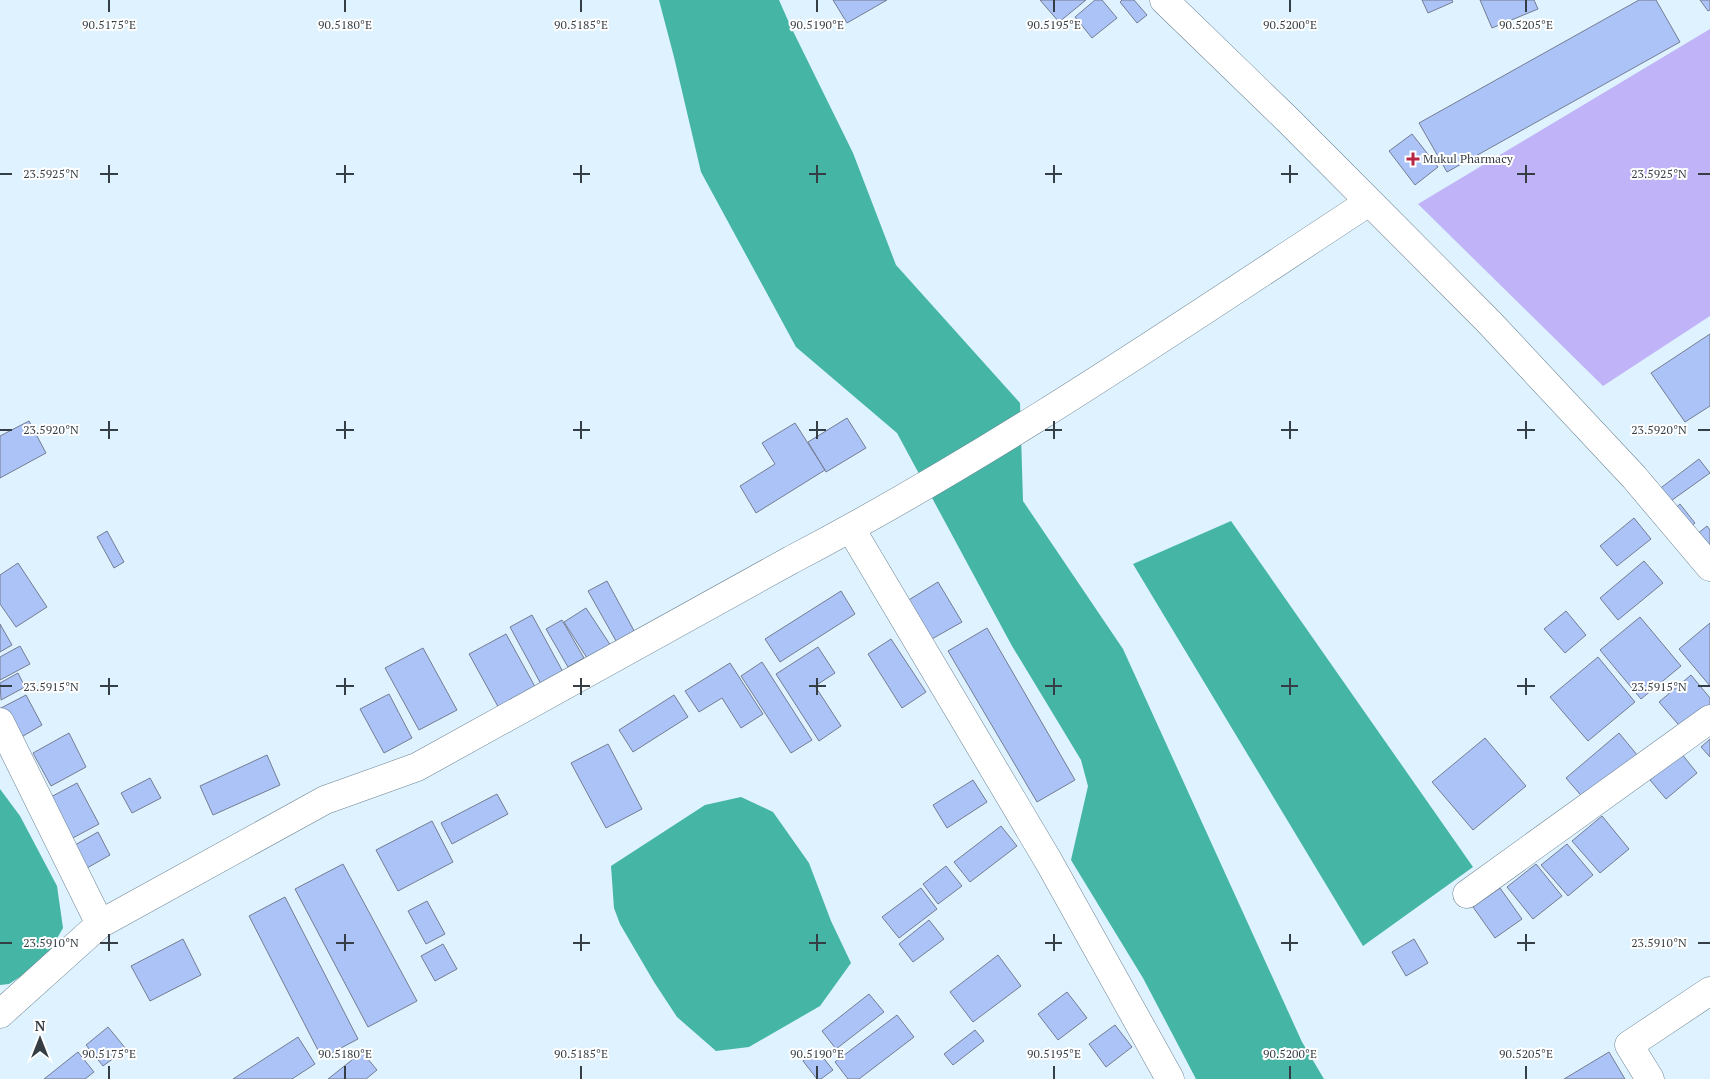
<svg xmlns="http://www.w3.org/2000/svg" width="1710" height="1079" font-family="'PT Serif',serif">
  <rect width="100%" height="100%" fill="#def2ff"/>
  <path fill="#c0b3f7" d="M1710,29V316L1603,386L1418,204Z"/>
  <path fill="#45b5a5" d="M659,0H779L790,25L853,153L896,265L1020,403L1023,501L1123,649L1302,1042L1324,1079H1196L1143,978L1071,860L1088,786L1081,760L1012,646L897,433L796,347L701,172L674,57Z
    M1231,521L1473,867L1363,946L1133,564Z
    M0,789L20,816L57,886L63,928L44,961L9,984L0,985Z
    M741,797L773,812L809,863L831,921L851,963L820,1006L749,1047L716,1051L677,1017L654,982L620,924L614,908L611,866L705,805Z"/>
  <path fill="#abc3f7" stroke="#747d92" d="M833,0H887L847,23Z
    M1040,0H1086L1059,22Z
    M1095,0H1102L1117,18L1092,38L1075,17Z
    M1122,0H1134L1147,15L1137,23L1120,2Z
    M1422,0H1452L1453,2L1428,13Z
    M1480,0H1534L1538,9L1492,28Z
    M1639,0H1656L1680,42L1447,172L1419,123Z
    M1700,0H1710V10L1708,11Z
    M1412,134L1438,167L1415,185L1389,151Z
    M1710,334V406L1685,422L1651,373Z
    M847,418L866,448L826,472L808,442Z
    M29,421L46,453L0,478V436Z
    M795,423L825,470L756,513L740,486L775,464L762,443Z
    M1699,459L1710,473L1668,503L1658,490Z
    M1680,504L1695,523L1685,531L1671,512Z
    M1634,518L1651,539L1617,566L1600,546Z
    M1707,526L1710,530V562L1691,539Z
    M107,531L124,562L114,568L97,537Z
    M1644,561L1663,583L1618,620L1600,598Z
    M18,563L47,607L16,627L0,604V575Z
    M607,581L638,638L620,648L588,591Z
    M938,582L962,622L930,640L907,601Z
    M841,591L855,614L780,662L765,639Z
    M586,608L611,646L589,661L564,622Z
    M1566,611L1586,635L1565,653L1544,629Z
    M532,615L563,672L541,684L510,627Z
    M1640,617L1681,666L1641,699L1600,650Z
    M562,620L584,658L568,667L546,629Z
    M1710,623V686L1679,649Z
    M0,624L12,645L0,652Z
    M987,628L1075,780L1037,802L948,651Z
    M506,634L538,692L501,712L469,654Z
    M891,639L926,692L902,708L868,654Z
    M20,646L30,664L0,680V657Z
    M818,647L835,673L815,686L841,726L819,741L776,674Z
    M423,648L457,710L419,730L385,668Z
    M1598,657L1635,702L1588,741L1550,697Z
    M762,662L812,740L791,753L741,676Z
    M730,663L763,714L741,728L722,698L699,712L685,691Z
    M18,673L25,687L1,700L0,683Z
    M1691,675L1710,698V709L1684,731L1659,702Z
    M389,694L412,738L384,753L360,709Z
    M26,695L42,725L18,739L1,708Z
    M674,695L688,717L633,752L619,730Z
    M69,733L86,767L51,786L33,753Z
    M1619,733L1638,756L1585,800L1566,778Z
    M1485,738L1526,786L1473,830L1432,782Z
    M1710,739V757L1701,747Z
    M608,744L642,809L606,828L571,763Z
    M1681,753L1697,773L1666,799L1650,780Z
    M267,755L280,785L213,815L200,786Z
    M150,778L161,798L132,813L121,793Z
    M973,780L987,802L947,828L933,805Z
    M77,783L99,824L69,840L47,799Z
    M497,794L508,814L452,844L441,823Z
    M1602,816L1629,849L1600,873L1572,841Z
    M432,821L453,862L398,891L376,850Z
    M1001,826L1017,846L970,882L954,862Z
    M98,832L110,855L87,868L75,845Z
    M1567,844L1593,875L1568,896L1541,865Z
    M343,864L417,1001L368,1027L295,889Z
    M1536,864L1562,896L1533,919L1507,887Z
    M946,866L962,886L938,904L923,884Z
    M921,888L937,909L899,938L882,917Z
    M1500,888L1522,919L1495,938L1473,907Z
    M285,897L358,1039L322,1058L249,916Z
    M427,901L445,934L426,944L408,911Z
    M929,920L944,939L913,962L899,944Z
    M183,939L201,975L150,1001L131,966Z
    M1414,939L1428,963L1406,976L1392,952Z
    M443,944L457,969L435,981L421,956Z
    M998,955L1021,986L973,1022L950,992Z
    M1067,992L1087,1018L1058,1040L1038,1014Z
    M869,994L884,1012L836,1049L822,1031Z
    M897,1015L914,1037L859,1079H848L835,1062Z
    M1115,1025L1132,1047L1106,1067L1089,1044Z
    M108,1027L126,1049L103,1066L86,1045Z
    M975,1030L984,1041L953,1065L944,1054Z
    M298,1037L315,1064L292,1079H233Z
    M817,1050L833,1070L821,1079H817L803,1061Z
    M78,1052L94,1072L85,1079H44Z
    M362,1052L377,1070L366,1079H328Z
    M1609,1052L1625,1079H1564Z"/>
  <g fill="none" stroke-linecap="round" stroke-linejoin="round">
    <g stroke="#6d8392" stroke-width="29">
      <path id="minor" d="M1164,0L1290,122L1489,322L1634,477L1710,567
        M851,529L1049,862L1170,1079
        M0,722L100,924
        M1467,894L1710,719
        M0,1014L100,924L325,800L417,767L791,560C992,455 1180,326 1369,202
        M1650,1079L1629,1045L1710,991"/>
    </g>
    <use href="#minor" stroke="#fff" stroke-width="28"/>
  </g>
  <path fill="none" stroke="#353e45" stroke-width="2" d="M109,0V12M345,0V12M581,0V12M817,0V12M1054,0V12M1290,0V12M1526,0V12M109,165V183M345,165V183M581,165V183M817,165V183M1054,165V183M1290,165V183M1526,165V183M0,174H12M100,174H118M336,174H354M573,174H590M809,174H826M1045,174H1062M1281,174H1298M1517,174H1535M1698,174H1710M109,421V439M345,421V439M581,421V439M817,421V439M1054,421V439M1290,421V439M1526,421V439M0,430H12M100,430H118M336,430H354M573,430H590M809,430H826M1045,430H1062M1281,430H1298M1517,430H1535M1698,430H1710M109,678V695M345,678V695M581,678V695M817,678V695M1054,678V695M1290,678V695M1526,678V695M0,686H12M100,686H118M336,686H354M573,686H590M809,686H826M1045,686H1062M1281,686H1298M1517,686H1535M1698,686H1710M109,934V951M345,934V951M581,934V951M817,934V951M1054,934V951M1290,934V951M1526,934V951M0,943H12M100,943H118M336,943H354M573,943H590M809,943H826M1045,943H1062M1281,943H1298M1517,943H1535M1698,943H1710M109,1066V1079M345,1066V1079M581,1066V1079M817,1066V1079M1054,1066V1079M1290,1066V1079M1526,1066V1079"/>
  <path fill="#b72645" stroke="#fff" stroke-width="2" d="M1410.5 151.5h5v5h5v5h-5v5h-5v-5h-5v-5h5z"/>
  <g text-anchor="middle" stroke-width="4" stroke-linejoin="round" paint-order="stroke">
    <g font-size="12" fill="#353e45" stroke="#fff" text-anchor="start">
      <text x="1423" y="163">Mukul Pharmacy</text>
    </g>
  </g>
  <g font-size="12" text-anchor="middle" fill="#353e45" stroke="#fff" stroke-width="4" stroke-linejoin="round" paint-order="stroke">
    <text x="109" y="29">90.5175°E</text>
    <text x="345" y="29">90.5180°E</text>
    <text x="581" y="29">90.5185°E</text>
    <text x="817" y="29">90.5190°E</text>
    <text x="1054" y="29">90.5195°E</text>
    <text x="1290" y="29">90.5200°E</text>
    <text x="1526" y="29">90.5205°E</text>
    <text x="51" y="178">23.5925°N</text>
    <text x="1659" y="178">23.5925°N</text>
    <text x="51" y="434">23.5920°N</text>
    <text x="1659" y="434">23.5920°N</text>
    <text x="51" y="691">23.5915°N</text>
    <text x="1659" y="691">23.5915°N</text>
    <text x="51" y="947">23.5910°N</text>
    <text x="1659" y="947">23.5910°N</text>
    <text x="109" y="1058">90.5175°E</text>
    <text x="345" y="1058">90.5180°E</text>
    <text x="581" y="1058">90.5185°E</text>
    <text x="817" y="1058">90.5190°E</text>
    <text x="1054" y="1058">90.5195°E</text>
    <text x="1290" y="1058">90.5200°E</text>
    <text x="1526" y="1058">90.5205°E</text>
  </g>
  <g transform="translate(40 1039)" stroke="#ffffff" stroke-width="4" paint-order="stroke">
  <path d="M0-4L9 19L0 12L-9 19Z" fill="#353e45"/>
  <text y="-8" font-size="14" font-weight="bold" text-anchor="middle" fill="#353e45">N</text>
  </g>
</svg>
